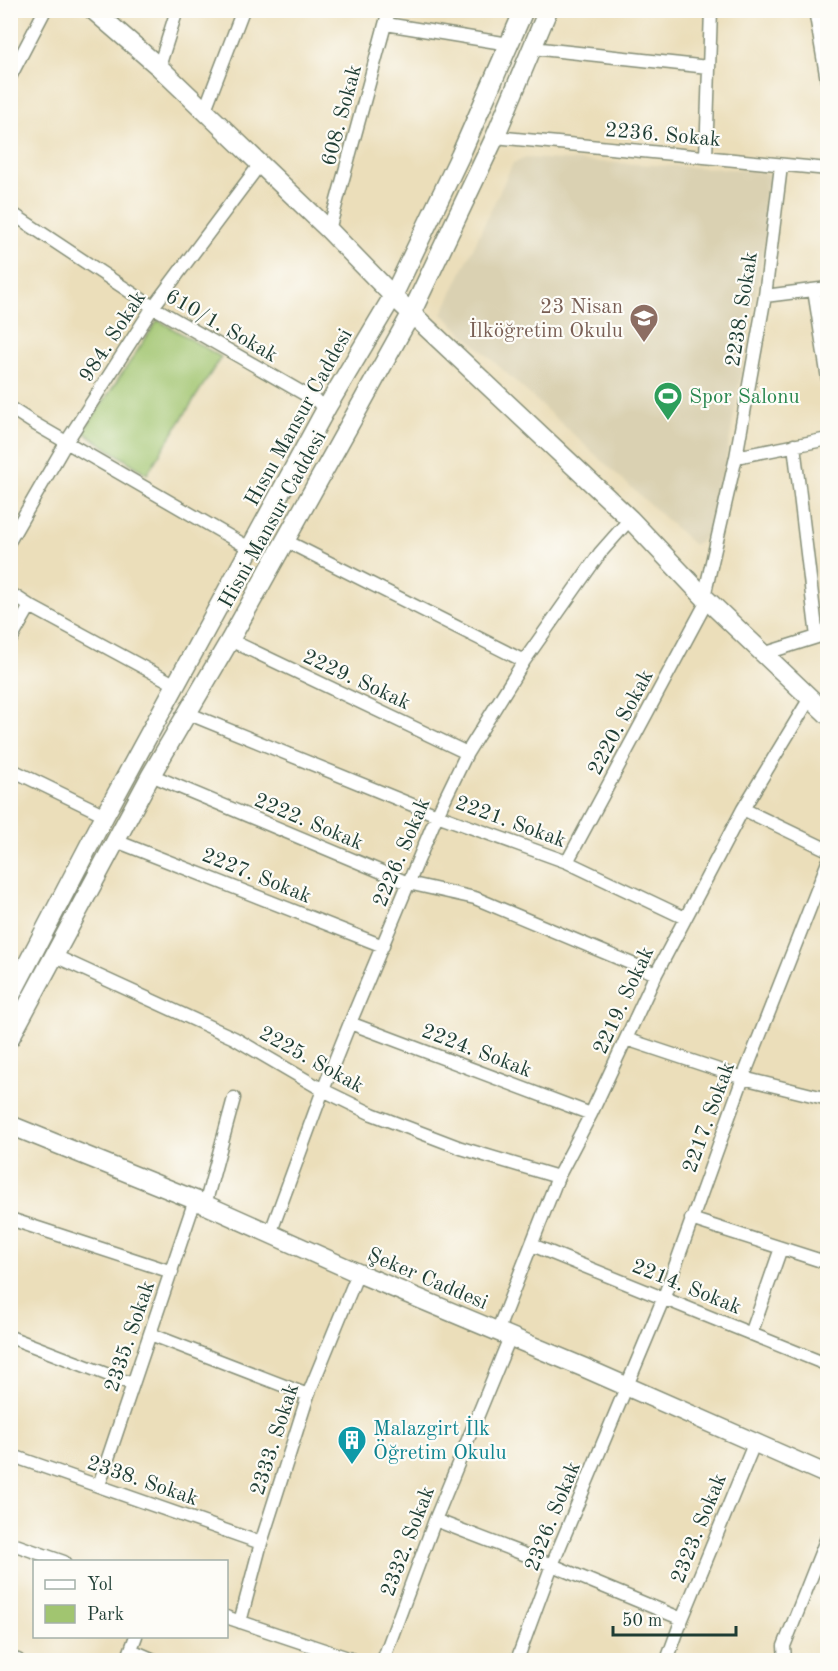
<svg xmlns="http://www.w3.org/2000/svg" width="838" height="1671" font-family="'Old Standard TT',serif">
  <rect width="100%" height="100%" fill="#fdfcf7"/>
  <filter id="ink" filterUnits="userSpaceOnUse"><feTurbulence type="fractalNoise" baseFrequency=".0167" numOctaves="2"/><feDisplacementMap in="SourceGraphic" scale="12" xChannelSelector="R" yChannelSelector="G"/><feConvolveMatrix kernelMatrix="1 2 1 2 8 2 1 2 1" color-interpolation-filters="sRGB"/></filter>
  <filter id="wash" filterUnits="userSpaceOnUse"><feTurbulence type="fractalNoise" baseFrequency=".008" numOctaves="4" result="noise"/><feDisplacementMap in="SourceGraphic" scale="24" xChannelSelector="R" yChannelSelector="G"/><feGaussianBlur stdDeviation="1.35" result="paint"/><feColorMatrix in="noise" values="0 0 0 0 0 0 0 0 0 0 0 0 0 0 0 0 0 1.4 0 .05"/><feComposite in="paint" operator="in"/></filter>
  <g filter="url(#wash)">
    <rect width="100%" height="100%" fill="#ebdeba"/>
    <path fill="#dad1b2" d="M526,158L763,171L776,179L713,533L694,545L442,314L513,163Z"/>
    <path fill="#a1c570" stroke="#608152" stroke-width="1.5" d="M158,320L221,357L147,474L83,432Z"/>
  </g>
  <g filter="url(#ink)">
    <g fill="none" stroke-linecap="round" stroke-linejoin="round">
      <g stroke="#858e77" stroke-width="15">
        <path id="street" d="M815,10L828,86
          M386,24L509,44
          M532,48L708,67
          M159,67L177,10
          M10,77L45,10
          M204,112L243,10
          M495,137L828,169
          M706,157L711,10
          M10,212L153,307L327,407
          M329,230L389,10
          M814,290L828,379
          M765,296L828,288
          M10,408L35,424L251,549
          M736,457L828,439
          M10,540L67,441L153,307L260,164
          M286,541L524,661
          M10,593L30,606L176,685
          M704,597L736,457L765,296L781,166
          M230,640L467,753
          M10,641L30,606
          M763,654L817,637L794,445
          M187,713L437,815L567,862L685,918
          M10,769L105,815
          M151,775L408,883L475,898L656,974
          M743,809L828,850
          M116,841L383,946
          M567,862L707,601
          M55,956L234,1038L323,1090L372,1114L461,1148L558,1177
          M350,1023L591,1114
          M626,1039L743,1078L828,1099
          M205,1205L234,1098
          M10,1219L172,1272
          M691,1219L828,1263
          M270,1234L323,1090L350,1023L437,815L467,753L524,661L600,553L630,519
          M532,1245L828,1365
          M497,1332L558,1177L591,1114L656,974L743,809L810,698
          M150,1334L308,1395
          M751,1334L781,1248
          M10,1337L132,1384
          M10,1455L261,1543
          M99,1485L195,1200
          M435,1520L552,1565L682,1619
          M10,1543L64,1562
          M226,1617L354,1660
          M240,1622L261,1543L308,1395L358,1273
          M131,1650L154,1660
          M10,1658L18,1660
          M127,1660L136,1636
          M383,1660L435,1520L510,1337
          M517,1660L552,1565L664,1297L743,1078L828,862
          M667,1660L682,1619L754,1444
          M785,1660L784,1646L828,1535"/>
      </g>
      <g stroke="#858e77" stroke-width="21">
        <path id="secondary" d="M93,10L159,67L329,230L393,296L630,519L704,597L828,715
          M10,997L105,815L327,407L393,296L460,156L524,10
          M10,1038L151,775L230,640L411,314L495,137L548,10
          M10,1125L195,1200L358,1273L585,1368L828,1475"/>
      </g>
      <use href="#street" stroke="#fff" stroke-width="12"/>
      <use href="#secondary" stroke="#fff" stroke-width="18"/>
    </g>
  </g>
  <defs>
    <g id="school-pin" transform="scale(1.5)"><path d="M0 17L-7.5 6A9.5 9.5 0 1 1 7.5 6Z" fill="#8d6e63" stroke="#fdfcf7"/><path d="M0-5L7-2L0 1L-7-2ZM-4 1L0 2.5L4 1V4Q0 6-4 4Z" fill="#fff"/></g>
    <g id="stadium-pin" transform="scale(1.5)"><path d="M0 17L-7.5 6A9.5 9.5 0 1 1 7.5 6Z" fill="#2e9e5b" stroke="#fdfcf7"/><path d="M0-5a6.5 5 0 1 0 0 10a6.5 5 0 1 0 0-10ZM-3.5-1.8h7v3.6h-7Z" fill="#fff"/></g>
    <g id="building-pin" transform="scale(1.5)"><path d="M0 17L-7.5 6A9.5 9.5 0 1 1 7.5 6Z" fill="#0f9aa8" stroke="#fdfcf7"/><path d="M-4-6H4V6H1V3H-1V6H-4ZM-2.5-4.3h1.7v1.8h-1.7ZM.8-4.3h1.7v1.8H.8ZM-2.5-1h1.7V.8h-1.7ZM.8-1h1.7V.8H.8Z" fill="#fff"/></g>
  </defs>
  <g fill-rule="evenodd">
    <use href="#school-pin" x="644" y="318"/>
    <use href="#stadium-pin" x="668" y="396"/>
    <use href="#building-pin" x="352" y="1440"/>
  </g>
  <g text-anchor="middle" stroke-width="4.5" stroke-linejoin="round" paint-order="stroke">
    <g font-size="21" fill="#1f3d34" stroke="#fdfcf7">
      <text transform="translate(341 115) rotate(-75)" y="7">608. Sokak</text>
      <text transform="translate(663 134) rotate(5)" y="7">2236. Sokak</text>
      <text transform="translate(741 309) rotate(-81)" y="7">2238. Sokak</text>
      <text transform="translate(222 325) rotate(30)" y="7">610/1. Sokak</text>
      <text transform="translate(112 336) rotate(-57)" y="7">984. Sokak</text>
      <text transform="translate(298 417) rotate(-61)" y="7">Hısnı Mansur Caddesi</text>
      <text transform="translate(272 519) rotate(-61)" y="7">Hisni Mansur Caddesi</text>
      <text transform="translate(357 679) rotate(25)" y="7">2229. Sokak</text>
      <text transform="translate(620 722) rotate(-62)" y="7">2220. Sokak</text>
      <text transform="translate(309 821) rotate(23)" y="7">2222. Sokak</text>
      <text transform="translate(511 821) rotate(20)" y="7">2221. Sokak</text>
      <text transform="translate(401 852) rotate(-67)" y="7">2226. Sokak</text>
      <text transform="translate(257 875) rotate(22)" y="7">2227. Sokak</text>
      <text transform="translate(623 1000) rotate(-65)" y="7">2219. Sokak</text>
      <text transform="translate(477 1050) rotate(21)" y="7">2224. Sokak</text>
      <text transform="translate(312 1059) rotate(29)" y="7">2225. Sokak</text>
      <text transform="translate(708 1117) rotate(-70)" y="7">2217. Sokak</text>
      <text transform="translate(428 1278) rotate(23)" y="7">Şeker Caddesi</text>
      <text transform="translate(687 1286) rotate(22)" y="7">2214. Sokak</text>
      <text transform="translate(129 1336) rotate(-71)" y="7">2335. Sokak</text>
      <text transform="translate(274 1439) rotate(-72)" y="7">2333. Sokak</text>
      <text transform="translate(143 1480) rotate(19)" y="7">2338. Sokak</text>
      <text transform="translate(552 1516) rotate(-68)" y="7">2326. Sokak</text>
      <text transform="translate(698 1528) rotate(-68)" y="7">2323. Sokak</text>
      <text transform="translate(407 1541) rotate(-69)" y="7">2332. Sokak</text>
    </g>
    <g font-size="21" fill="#785e54" stroke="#fdfcf7" text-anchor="end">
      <text x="623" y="313">23 Nisan<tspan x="623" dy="24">İlköğretim Okulu</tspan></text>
    </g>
    <g font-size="21" fill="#27864d" stroke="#fdfcf7" text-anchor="start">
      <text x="689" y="403">Spor Salonu</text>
    </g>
    <g font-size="21" fill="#0d838f" stroke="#fdfcf7" text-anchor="start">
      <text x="373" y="1435">Malazgirt İlk<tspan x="373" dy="24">Öğretim Okulu</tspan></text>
    </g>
  </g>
  <rect width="838" height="1671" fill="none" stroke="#fdfcf7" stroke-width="36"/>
  <rect x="33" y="1560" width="195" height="78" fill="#fdfcf7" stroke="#a4b0a9" stroke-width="1.5"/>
  <rect x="45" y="1580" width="30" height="9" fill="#ffffff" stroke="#a4b0a9" stroke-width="1.5"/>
  <text x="87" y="1590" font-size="18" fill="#1f3d34">Yol</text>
  <rect x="45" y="1605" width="30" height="18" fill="#a1c570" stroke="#a4b0a9" stroke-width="1.5"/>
  <text x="87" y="1620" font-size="18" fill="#1f3d34">Park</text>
  <path d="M613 1626v9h123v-9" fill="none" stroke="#1f3d34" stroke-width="3"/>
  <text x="622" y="1626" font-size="18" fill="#1f3d34" stroke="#fdfcf7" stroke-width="4.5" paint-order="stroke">50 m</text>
</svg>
